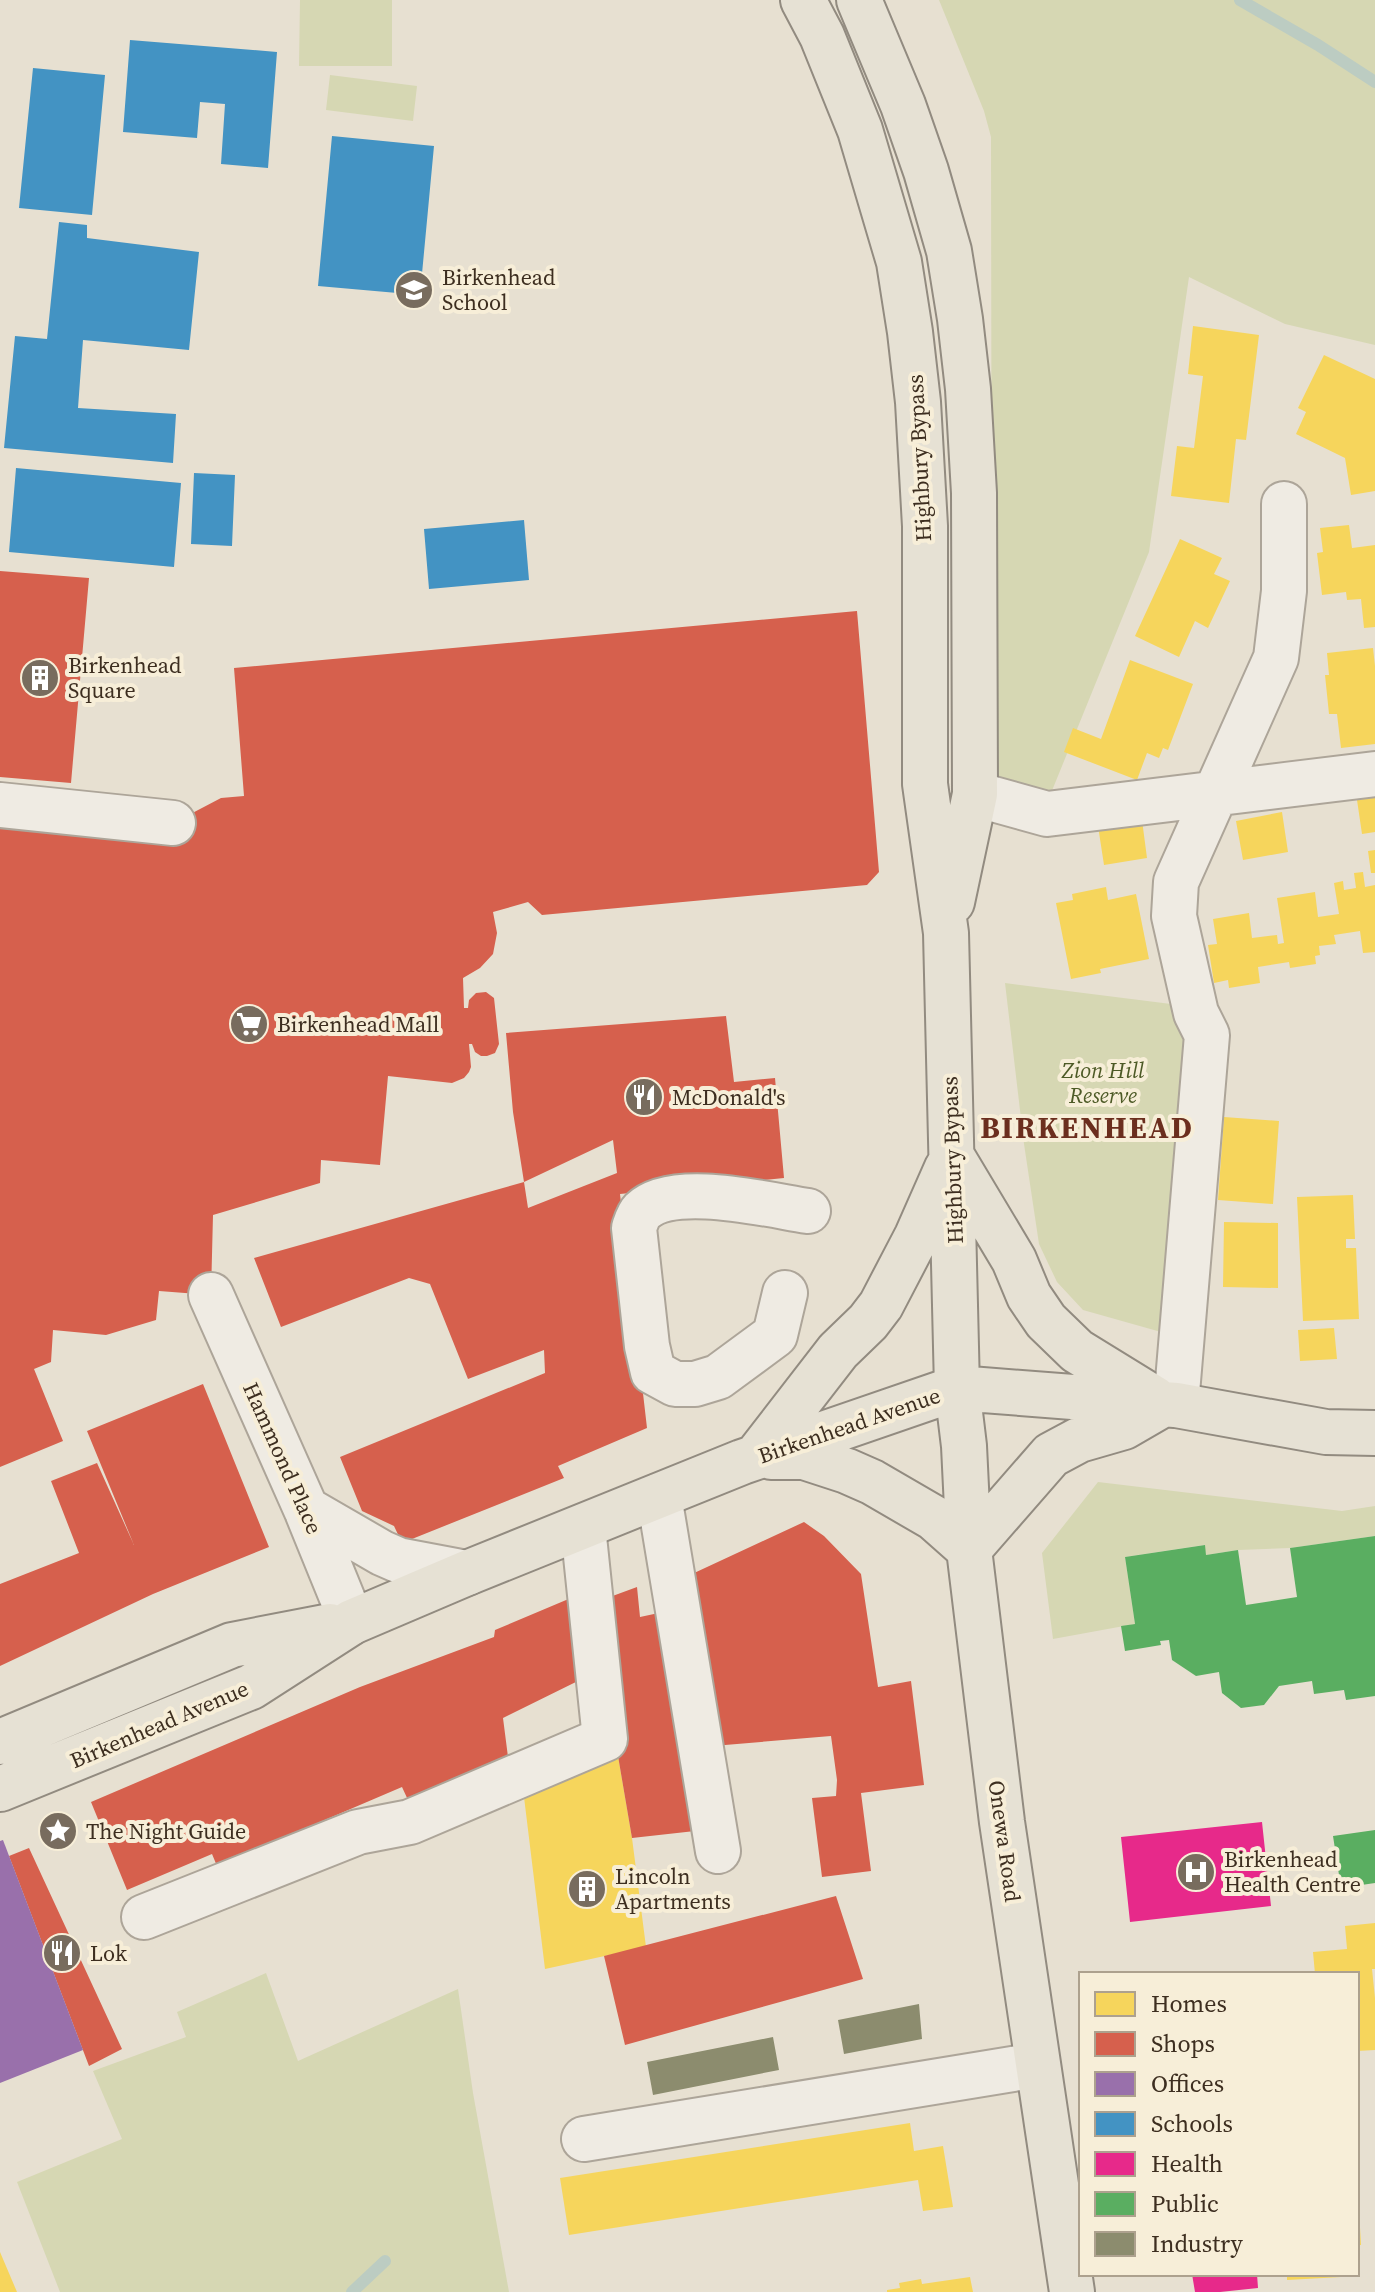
<svg xmlns="http://www.w3.org/2000/svg" width="1375" height="2292" font-family="'Source Serif 4',serif">
  <rect width="100%" height="100%" fill="#e7e0d1"/>
  <path fill="#d6d7b3" d="M300,0H392V66H299Z
    M939,0H1375V345L1285,324L1189,277L1149,552L1049,798L1025,796L992,772L991,137L984,111Z
    M330,75L417,86L413,121L326,110Z
    M1005,983L1171,1004L1193,1056L1161,1332L1083,1310L1057,1282L1039,1244L1024,1144Z
    M1098,1482L1342,1511L1375,1506V1536L1290,1548L1238,1550L1206,1555L1204,1545L1125,1557L1135,1624L1053,1639L1042,1553Z
    M266,1973L298,2061L458,1989L473,2093L509,2292H60L17,2182L122,2139L93,2071L186,2037L177,2012Z"/>
  <path fill="#f6d55c" d="M1193,326L1259,335L1246,440L1236,439L1229,503L1171,496L1177,446L1194,448L1203,376L1188,374Z
    M1324,355L1375,379V491L1351,495L1345,458L1296,434L1306,412L1298,408Z
    M1349,525L1352,548L1375,545V627L1364,628L1361,599L1347,600L1346,592L1322,595L1317,553L1323,552L1320,528Z
    M1180,539L1222,558L1214,574L1230,581L1208,628L1195,621L1179,657L1135,636Z
    M1373,648L1375,666V744L1341,748L1337,714H1329L1325,675H1329L1327,653Z
    M1130,660L1193,684L1168,750L1163,748L1159,758L1147,753L1137,780L1064,752L1073,728L1101,739Z
    M1375,797V832L1362,834L1357,800Z
    M1282,812L1288,852L1243,860L1236,821Z
    M1142,820L1147,858L1104,865L1098,826Z
    M1375,850V873H1371L1368,851Z
    M1363,872L1365,887L1375,885V952L1363,953L1360,931L1334,935L1336,944L1319,946L1320,955L1315,956L1316,964L1290,968L1289,962L1258,967L1260,983L1229,988L1228,980L1214,983L1208,945L1217,944L1213,919L1249,913L1252,938L1277,935L1278,944L1284,943L1277,898L1315,892L1318,917L1339,914L1334,883L1343,881L1344,890L1356,888L1354,873Z
    M1106,887L1108,900L1136,894L1149,959L1100,969L1101,973L1071,979L1056,903L1073,900L1072,894Z
    M1224,1117L1279,1121L1273,1204L1218,1200Z
    M1353,1195L1355,1239H1346V1248H1356L1359,1319L1303,1321L1297,1197Z
    M1224,1222L1278,1223V1288L1223,1287Z
    M1334,1328L1337,1359L1300,1361L1298,1330Z
    M618,1756L632,1838L646,1947L545,1969L524,1797Z
    M1375,1923V1969H1372L1375,1998V2050L1357,2051V1974H1315L1313,1952L1347,1949L1345,1926Z
    M910,2123L914,2151L943,2146L953,2207L923,2211L918,2180L569,2235L560,2178Z
    M1357,2210H1359L1361,2245H1357Z
    M0,2252L17,2292H0Z
    M1287,2274H1341V2277L1287,2280Z
    M970,2277L973,2292H887V2290L900,2288L899,2283L921,2279L922,2284Z"/>
  <path fill="#d6604d" d="M0,571L89,578L71,783L0,777Z
    M857,611L879,872L867,885L542,915L528,902L493,912L497,933L493,954L480,968L463,978L464,1008H468L469,1000L476,993L486,992L494,998L499,1044L495,1053L487,1056H481L475,1052L472,1044H469L471,1067L469,1072L464,1078L452,1083L388,1076L380,1165L321,1160L320,1183L213,1215L211,1295L159,1291L156,1320L106,1335L53,1330L51,1362L34,1369L63,1441L0,1467V826L160,830L221,798L244,796L234,668Z
    M726,1016L734,1082L775,1078L784,1178L620,1194L647,1428L558,1466L564,1478L402,1543L394,1526L362,1511L340,1457L545,1373L544,1350L468,1379L430,1284L409,1278L281,1327L254,1258L524,1182L528,1208L617,1173L613,1140L524,1182L513,1112L506,1033Z
    M203,1384L269,1547L153,1594L0,1666V1584L79,1553L51,1481L97,1463L134,1545L87,1431Z
    M804,1522L824,1536L861,1574L878,1687L911,1681L924,1785L861,1793L871,1871L822,1877L812,1798L836,1796L837,1780L831,1736L713,1746L692,1574Z
    M637,1587L640,1617L668,1611L704,1830L632,1838L618,1756L599,1601Z
    M578,1595L586,1677L503,1718L508,1757L408,1800L402,1787L217,1866L212,1854L127,1890L91,1802L360,1687L494,1637L495,1630Z
    M29,1848L122,2049L89,2066L9,1856Z
    M836,1896L863,1979L625,2045L604,1956Z"/>
  <path fill="#9970ab" d="M3,1840L83,2050L0,2083V1841Z"/>
  <path fill="#4393c3" d="M130,40L277,52L268,168L221,164L225,104L200,102L197,138L123,132Z
    M33,68L105,75L92,215L19,208Z
    M332,136L434,146L420,295L318,286Z
    M59,222L87,225V238L199,252L189,350L83,340L78,408L176,414L173,463L4,448L15,336L47,339Z
    M16,468L181,483L174,567L9,552Z
    M194,473L235,475L232,546L191,544Z
    M524,520L529,580L429,589L424,529Z"/>
  <path fill="#e7298a" d="M1262,1822L1271,1906L1130,1922L1121,1837Z
    M1192,2274H1257L1258,2288L1220,2292H1195Z"/>
  <path fill="#5aae61" d="M1375,1536V1696L1346,1700L1344,1690L1314,1694L1312,1681L1279,1686L1264,1705L1241,1708L1222,1693L1219,1672L1196,1676L1172,1660L1169,1640L1160,1641L1161,1645L1125,1651L1121,1626L1135,1624L1125,1557L1205,1545L1206,1555L1238,1550L1246,1605L1297,1597L1290,1548Z
    M1375,1830V1883L1341,1888L1333,1836Z"/>
  <path fill="#8c8c6e" d="M919,2004L922,2039L844,2054L838,2020Z
    M773,2037L779,2070L653,2095L647,2062Z"/>
  <g fill="none" stroke-linecap="round" stroke-linejoin="round">
    <path stroke="#bcccc2" stroke-width="12" d="M1240,0L1318,45L1375,82
      M352,2292L385,2261"/>
    <g stroke="#ada599" stroke-width="48">
      <path id="minor" d="M975,794L1047,814L1375,774
        M0,805L173,823
        M785,1293L775,1335L718,1377L695,1384H675L653,1372L647,1346L634,1228C636,1222 638,1215 642,1211C673,1181 768,1205 808,1211
        M211,1295L306,1509L352,1622
        M1176,1405L1207,1035L1196,1013L1174,916L1176,882L1276,658L1284,591V504
        M659,1496L718,1851
        M306,1509L382,1553L398,1560L467,1573
        M144,1917L358,1832L410,1822L605,1739L583,1527
        M584,2139L1037,2065"/>
    </g>
    <g stroke="#928b80" stroke-width="48">
      <path id="major" d="M803,0L822,36L860,130L899,262L910,332L918,402L925,526V784L946,933L957,1388L964,1446L969,1549L1002,1822L1072,2292
        M859,0L903,105L926,171L949,251L960,319L968,389L974,493L975,794L952,902
        M953,1158L1014,1260L1029,1296L1046,1321L1077,1351L1155,1399
        M756,1457L838,1351L868,1322L881,1305L917,1236L947,1168
        M771,1457H804L847,1471L872,1482L934,1518L969,1549
        M969,1549L1051,1455L1079,1440L1124,1427L1162,1405
        M0,1742L232,1645L330,1626
        M0,1789L251,1687L352,1622L467,1573L742,1462L957,1388L1176,1405L1326,1432L1375,1433"/>
    </g>
    <use href="#minor" stroke="#efebe3" stroke-width="44"/>
    <use href="#major" stroke="#e6e1d4" stroke-width="44"/>
  </g>
  <defs>
    <g id="school-disc" transform="scale(2)"><circle r="9.5" fill="#786c5e" stroke="#f7eed8"/><path d="M0-5L7-2L0 1L-7-2ZM-4 1L0 2.5L4 1V4Q0 6-4 4Z" fill="#fff"/></g>
    <g id="building-disc" transform="scale(2)"><circle r="9.5" fill="#786c5e" stroke="#f7eed8"/><path d="M-4-6H4V6H1V3H-1V6H-4ZM-2.5-4.3h1.7v1.8h-1.7ZM.8-4.3h1.7v1.8H.8ZM-2.5-1h1.7V.8h-1.7ZM.8-1h1.7V.8H.8Z" fill="#fff"/></g>
    <g id="supermarket-disc" transform="scale(2)"><circle r="9.5" fill="#786c5e" stroke="#f7eed8"/><path d="M-6-5.5h2.5l.6 2H6L4.5 2H-2.5L-4.4-4H-6ZM-1.5 3.2a1.3 1.3 0 1 0 .1 0ZM3 3.2a1.3 1.3 0 1 0 .1 0Z" fill="#fff"/></g>
    <g id="restaurant-disc" transform="scale(2)"><circle r="9.5" fill="#786c5e" stroke="#f7eed8"/><path d="M-5-6h1v4h1v-4h1v4h1v-4h1v5L-1.5 .5V6h-2V.5L-5-1ZM5-6V6H3V1.5H1.5Q1.5-4 5-6Z" fill="#fff"/></g>
    <g id="sight-disc" transform="scale(2)"><circle r="9.5" fill="#786c5e" stroke="#f7eed8"/><path d="M0-6L1.8-2.2L6-1.7L2.9 1.2L3.7 5.4L0 3.3L-3.7 5.4L-2.9 1.2L-6-1.7L-1.8-2.2Z" fill="#fff"/></g>
    <g id="hospital-disc" transform="scale(2)"><circle r="9.5" fill="#786c5e" stroke="#f7eed8"/><path d="M-5-5h3v3.5h4V-5h3V5h-3V1.5h-4V5h-3Z" fill="#fff"/></g>
  </defs>
  <g fill-rule="evenodd">
    <use href="#school-disc" x="414" y="290"/>
    <use href="#building-disc" x="40" y="678"/>
    <use href="#supermarket-disc" x="249" y="1024"/>
    <use href="#restaurant-disc" x="644" y="1097"/>
    <use href="#sight-disc" x="58" y="1831"/>
    <use href="#hospital-disc" x="1196" y="1872"/>
    <use href="#building-disc" x="587" y="1889"/>
    <use href="#restaurant-disc" x="62" y="1953"/>
  </g>
  <g text-anchor="middle" stroke-width="8" stroke-linejoin="round" paint-order="stroke">
    <g font-size="22" fill="#3d2e20" stroke="#f7eed8" text-anchor="start">
      <text x="442" y="285">Birkenhead<tspan x="442" dy="25">School</tspan></text>
      <text x="68" y="673">Birkenhead<tspan x="68" dy="25">Square</tspan></text>
      <text x="277" y="1032">Birkenhead Mall</text>
      <text x="672" y="1105">McDonald's</text>
      <text x="86" y="1839">The Night Guide</text>
      <text x="1224" y="1867">Birkenhead<tspan x="1224" dy="25">Health Centre</tspan></text>
      <text x="615" y="1884">Lincoln<tspan x="615" dy="25">Apartments</tspan></text>
      <text x="90" y="1961">Lok</text>
    </g>
    <g font-size="22" fill="#3d2e20" stroke="#f7eed8">
      <text transform="translate(919 458) rotate(-93)" y="8">Highbury Bypass</text>
      <text transform="translate(952 1160) rotate(-92)" y="8">Highbury Bypass</text>
      <text transform="translate(849 1425) rotate(-19)" y="8">Birkenhead Avenue</text>
      <text transform="translate(283 1458) rotate(66)" y="8">Hammond Place</text>
      <text transform="translate(159 1724) rotate(-23)" y="8">Birkenhead Avenue</text>
      <text transform="translate(1005 1841) rotate(82)" y="8">Onewa Road</text>
    </g>
    <g font-size="22" font-style="italic" fill="#4d5a26" stroke="#f7eed8">
      <text x="1103" y="1078">Zion Hill<tspan x="1103" dy="25">Reserve</tspan></text>
    </g>
    <g font-size="30" font-weight="bold" letter-spacing="2" fill="#6b2e1e" stroke="#f7eed8">
      <text x="1087" y="1138">BIRKENHEAD</text>
    </g>
  </g>
  <rect x="1079" y="1972" width="280" height="304" fill="#f7eed8" stroke="#ada18e" stroke-width="2"/>
  <rect x="1095" y="1992" width="40" height="24" fill="#f6d55c" stroke="#ada18e" stroke-width="2"/>
  <text x="1151" y="2012" font-size="24" fill="#3d2e20">Homes</text>
  <rect x="1095" y="2032" width="40" height="24" fill="#d6604d" stroke="#ada18e" stroke-width="2"/>
  <text x="1151" y="2052" font-size="24" fill="#3d2e20">Shops</text>
  <rect x="1095" y="2072" width="40" height="24" fill="#9970ab" stroke="#ada18e" stroke-width="2"/>
  <text x="1151" y="2092" font-size="24" fill="#3d2e20">Offices</text>
  <rect x="1095" y="2112" width="40" height="24" fill="#4393c3" stroke="#ada18e" stroke-width="2"/>
  <text x="1151" y="2132" font-size="24" fill="#3d2e20">Schools</text>
  <rect x="1095" y="2152" width="40" height="24" fill="#e7298a" stroke="#ada18e" stroke-width="2"/>
  <text x="1151" y="2172" font-size="24" fill="#3d2e20">Health</text>
  <rect x="1095" y="2192" width="40" height="24" fill="#5aae61" stroke="#ada18e" stroke-width="2"/>
  <text x="1151" y="2212" font-size="24" fill="#3d2e20">Public</text>
  <rect x="1095" y="2232" width="40" height="24" fill="#8c8c6e" stroke="#ada18e" stroke-width="2"/>
  <text x="1151" y="2252" font-size="24" fill="#3d2e20">Industry</text>
</svg>
